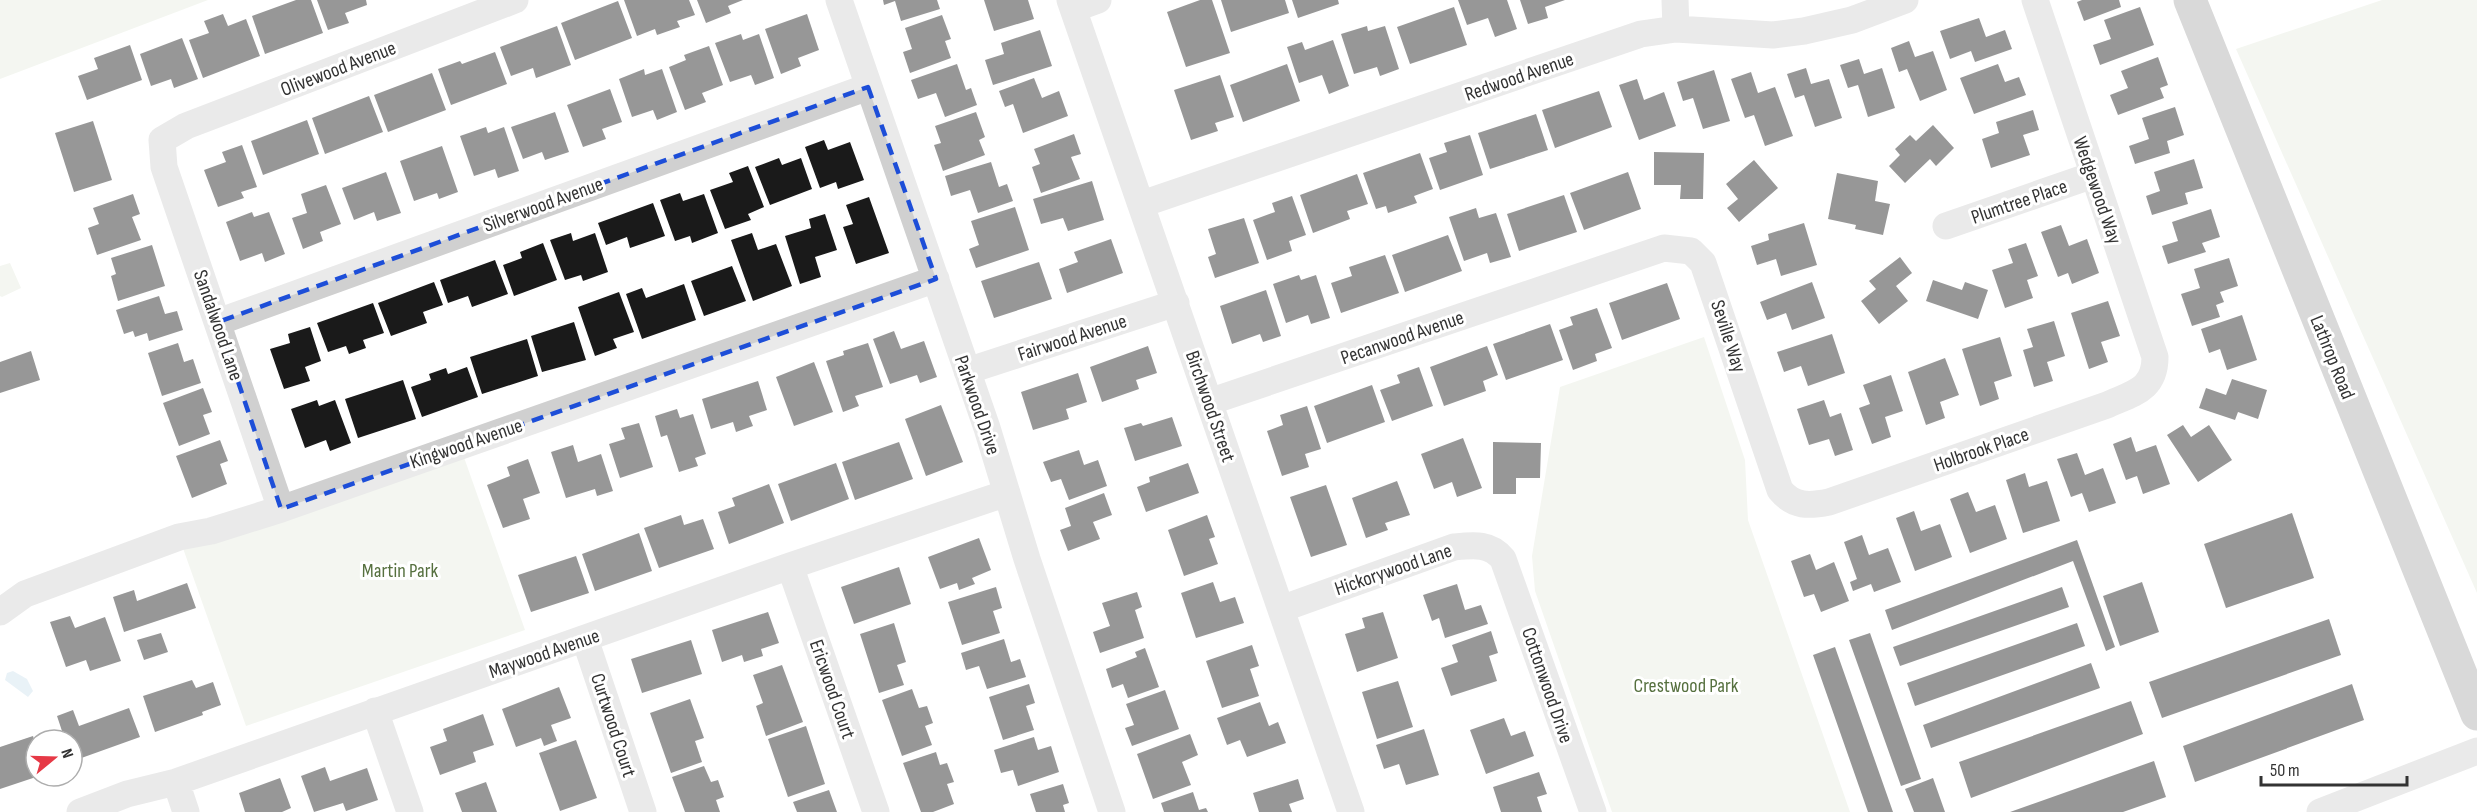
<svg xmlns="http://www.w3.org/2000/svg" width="2477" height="812" font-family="'Sofia Sans Condensed',sans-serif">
  <rect width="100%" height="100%" fill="#fff"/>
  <path fill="#e6ecdf" d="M0,0H208L0,79Z
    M2382,0H2477V593L2236,49Z
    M10,263L21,288L2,297L0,296V266Z
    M1704,337L1745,460L1748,520L1850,812H1612L1535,591L1532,556L1560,387Z
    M460,446L525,630L246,726L179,537Z"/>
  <path fill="#cfe2ee" d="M13,671L27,679L33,691L28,697L5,680L7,673Z"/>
  <path fill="#1a1a1a" d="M296,0H311L323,33L265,54L252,16Z
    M317,0H366L367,5L345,13L349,23L328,30Z
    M624,0H689L695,15L677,21L680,27L657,35L655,29L637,36Z
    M697,0H743L728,6L731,13L706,23Z
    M883,0H937L940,9L901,21L895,1L884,5Z
    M984,0H1028L1034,19L994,31Z
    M1200,0H1212L1230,53L1186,67L1167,12Z
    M1221,0H1285L1289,13L1231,32Z
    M1292,0H1338L1339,4L1298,18Z
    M1458,0H1507L1517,29L1495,37L1488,18L1467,25Z
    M1520,0H1565L1545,7L1548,18L1528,24Z
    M2082,0H2119L2121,7L2084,21L2077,2Z
    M618,1L632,38L575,60L561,23Z
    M1454,7L1467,45L1410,64L1397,27Z
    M2140,7L2154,45L2100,65L2093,45L2111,39L2104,20Z
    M223,14L228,26L246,19L260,56L203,78L189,40L209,33L204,21Z
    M807,14L819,50L798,58L801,66L781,74L765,29Z
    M942,15L951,39L945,41L951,58L910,73L903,52L912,49L905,28Z
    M1979,18L1986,37L2005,30L2012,49L1975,62L1971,51L1950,59L1940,31Z
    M557,26L571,65L536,78L533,68L511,76L500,47Z
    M1367,26L1368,31L1385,26L1399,69L1380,76L1377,67L1354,74L1341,34Z
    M1040,30L1052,66L993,85L985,60L1004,54L1001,43Z
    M741,34L743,40L759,34L774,78L755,85L751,75L730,82L715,43Z
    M182,38L198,79L174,88L171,79L151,86L140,54Z
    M1333,40L1349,86L1329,94L1322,75L1299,83L1287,47L1302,42L1305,50Z
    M1909,41L1915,57L1933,51L1947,90L1920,101L1907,69L1899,72L1891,48Z
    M130,45L142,80L87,100L78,76L98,69L94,58Z
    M709,46L723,85L702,93L706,102L685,110L669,67L686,60L684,55Z
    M495,52L507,84L451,105L438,69L460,61L462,64Z
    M2158,57L2168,85L2160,88L2164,98L2118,115L2110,95L2128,88L2121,71Z
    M1859,59L1864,74L1882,68L1895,108L1868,117L1858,85L1848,88L1840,65Z
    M957,64L966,90L971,88L977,105L945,117L936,93L918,99L911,80Z
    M1287,64L1300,101L1243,122L1230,85Z
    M1998,64L2005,82L2019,77L2026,95L1974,114L1960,78Z
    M1806,68L1811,84L1829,79L1842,118L1815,127L1804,95L1795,98L1787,74Z
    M644,69L645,75L662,69L677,112L657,120L653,110L632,117L619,79Z
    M1714,70L1730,121L1703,129L1693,98L1683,101L1677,82Z
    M1751,72L1758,93L1775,87L1793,136L1765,146L1754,115L1745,118L1731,79Z
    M432,73L446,110L388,132L374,95Z
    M1220,75L1234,117L1215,123L1218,131L1191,140L1174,90Z
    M1034,78L1042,98L1059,91L1068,116L1023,133L1013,104L1005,107L999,91Z
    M1637,79L1644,100L1664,92L1676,126L1639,140L1619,85Z
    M610,89L622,122L602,129L606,139L583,147L567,105Z
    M1599,91L1612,127L1555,148L1542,110Z
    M369,96L383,132L325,154L312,118Z
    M2175,107L2184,135L2167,141L2170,153L2135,164L2129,146L2149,139L2142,118Z
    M2033,110L2039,130L2023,135L2030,155L1991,168L1982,139L1999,133L1996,122Z
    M555,112L569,152L545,160L542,152L523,159L511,127Z
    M976,112L985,137L979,140L985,155L943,171L934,145L941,143L935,126Z
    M1536,114L1548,150L1490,169L1478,133Z
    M307,120L319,154L263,175L251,141Z
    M93,121L112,180L74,192L55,133Z
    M1933,125L1954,148L1936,166L1930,159L1905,183L1889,166L1900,155L1895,149L1910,135L1916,141Z
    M486,127L488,133L504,127L519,171L498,178L495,169L474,176L460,136Z
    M1074,134L1081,154L1071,157L1080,179L1041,193L1032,167L1040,164L1034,149Z
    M1470,135L1483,175L1440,190L1429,158L1447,152L1444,143Z
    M824,140L828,150L850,142L864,180L838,189L836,182L820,188L805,147Z
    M242,145L257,187L241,192L244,198L218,207L204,170L226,162L222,152Z
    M442,146L458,192L439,199L437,193L414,201L400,161Z
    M1654,152L1704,153L1703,199H1680L1681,185H1654Z
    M1420,153L1433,189L1414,196L1417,203L1388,213L1386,206L1376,209L1363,173Z
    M779,158L782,165L801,158L812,189L770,205L755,167Z
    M2194,159L2203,188L2185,193L2188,204L2152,215L2146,196L2160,191L2154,172Z
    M1754,160L1778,188L1739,222L1727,208L1738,199L1726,184Z
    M991,162L999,187L1007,184L1013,201L978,213L970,190L951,196L945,176Z
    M748,166L764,207L748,214L751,220L725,229L710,190L733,182L729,173Z
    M386,172L401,213L377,221L374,212L354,220L342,188Z
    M1628,172L1641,209L1584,230L1570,193Z
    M1837,173L1878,181L1875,201L1890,204L1883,235L1855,229L1856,225L1828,219Z
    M1357,174L1368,204L1347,211L1350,219L1313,233L1300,195Z
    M1092,181L1104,220L1068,231L1063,218L1041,224L1033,199Z
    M326,185L341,224L320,232L323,241L303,249L292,218L307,213L301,194Z
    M680,193L683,201L704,194L718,233L692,243L690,236L675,241L660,200Z
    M133,194L140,214L132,217L141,240L97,255L88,228L99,224L93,208Z
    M1564,195L1577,232L1519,251L1507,214Z
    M1292,196L1306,235L1289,241L1292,251L1267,260L1253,220L1275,212L1272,203Z
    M869,197L889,253L856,264L843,227L853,224L846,205Z
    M653,203L665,236L630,248L627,237L606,245L598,223Z
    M1015,207L1029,250L976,268L969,249L979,245L971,221Z
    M1476,208L1479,218L1496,213L1511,257L1490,263L1487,253L1464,261L1449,217Z
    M2211,209L2220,237L2202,243L2206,252L2168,264L2162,246L2178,241L2172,222Z
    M252,212L254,217L269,212L285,254L265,262L262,253L240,261L226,222Z
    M825,214L837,250L815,257L821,277L800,284L785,236L811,228L809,219Z
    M1244,218L1259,263L1215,278L1208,257L1216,254L1208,229Z
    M1804,223L1817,265L1781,276L1776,259L1757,265L1751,246L1769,240L1768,234Z
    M2061,225L2069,246L2087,239L2099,273L2072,284L2068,273L2058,277L2041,232Z
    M571,233L573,241L595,233L608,272L583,281L581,275L565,280L550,240Z
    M752,233L758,250L776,244L792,286L753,301L731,240Z
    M1448,235L1462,271L1405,292L1392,255Z
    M1111,239L1123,273L1067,293L1059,269L1078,262L1074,252Z
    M543,243L557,280L514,296L503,265L522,258L520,252Z
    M2026,243L2038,276L2027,280L2033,298L2005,308L1992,270L2013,263L2008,249Z
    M152,245L165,286L118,301L111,276L116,274L111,258Z
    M1385,255L1399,293L1341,313L1331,283L1352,276L1349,267Z
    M1900,257L1912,273L1896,286L1908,301L1879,324L1861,301L1876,289L1869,281Z
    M2229,258L2238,286L2220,292L2224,302L2216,305L2220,317L2192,326L2181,294L2200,288L2194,269Z
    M495,260L508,294L472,307L468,296L448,303L440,280Z
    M1039,262L1052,299L994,318L981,281Z
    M732,266L746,301L704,316L691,281Z
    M1299,275L1301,280L1316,275L1330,318L1311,324L1308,315L1286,323L1273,284Z
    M1933,280L1962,290L1965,282L1988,290L1978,319L1926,301Z
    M434,282L443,305L423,312L427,323L391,336L378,303Z
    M1812,282L1825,318L1792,330L1786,313L1767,320L1760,302Z
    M1667,283L1680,319L1622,340L1609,303Z
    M684,284L696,320L642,339L626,294L642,288L646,298Z
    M1266,290L1281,336L1263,342L1260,334L1232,344L1220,306Z
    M619,292L634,332L613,339L617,348L595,356L578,307Z
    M159,296L165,314L177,311L183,330L149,341L147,333L135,337L133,331L124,334L116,310Z
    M2108,301L2120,336L2101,342L2108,362L2089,369L2071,313Z
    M373,303L384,333L363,340L366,348L349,354L346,346L328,352L317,323Z
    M1597,308L1612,348L1595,354L1597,361L1573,370L1559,330L1573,325L1570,317Z
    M2242,315L2257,360L2227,370L2220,349L2209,353L2201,329Z
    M2054,321L2065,356L2047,362L2053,381L2034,387L2023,350L2033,347L2027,329Z
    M574,322L586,360L542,372L531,336Z
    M1550,324L1563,360L1506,380L1493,344Z
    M310,327L321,361L305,367L310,381L284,389L270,349L290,343L288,334Z
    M894,331L901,349L924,341L937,377L920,383L917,375L890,384L873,339Z
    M1832,334L1845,373L1808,386L1801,366L1784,372L1777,352Z
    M2000,337L2012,376L1994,382L1999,399L1980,406L1962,349Z
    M527,339L538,376L482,394L470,357Z
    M178,343L184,362L193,359L201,383L162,396L148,353Z
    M868,343L883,387L855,396L859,406L843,412L826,361L844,355L843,351Z
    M1148,346L1157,373L1136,380L1139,389L1102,402L1090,367Z
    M1487,346L1498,375L1483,381L1486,391L1444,406L1430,367Z
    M31,351L40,380L0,393V362Z
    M1945,358L1959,395L1940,402L1945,418L1926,425L1908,372Z
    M814,362L833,412L794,426L776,377Z
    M467,367L478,397L422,417L411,387L431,380L429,374L446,368L448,374Z
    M1419,367L1433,406L1392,421L1380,390L1400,383L1397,375Z
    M1078,373L1087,402L1066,409L1069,419L1033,430L1021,392Z
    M1891,375L1903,411L1885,417L1891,437L1872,444L1859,408L1870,404L1863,385Z
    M2232,379L2267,390L2258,419L2238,412L2235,420L2199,408L2206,388L2226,395Z
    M403,380L416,419L358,438L345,399Z
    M758,381L767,410L749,416L753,426L736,432L733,422L711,429L702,399Z
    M1372,385L1385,422L1327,443L1314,406Z
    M203,388L212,412L203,415L210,434L179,446L163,403Z
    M317,400L319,406L335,400L351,443L330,451L326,440L305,448L291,409Z
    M1824,400L1830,417L1841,413L1853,450L1835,456L1829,439L1809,445L1797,409Z
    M941,405L963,462L926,476L905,419Z
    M1307,406L1321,449L1305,454L1309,467L1282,476L1267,431L1283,425L1280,415Z
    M677,409L680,418L693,414L706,454L695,458L698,466L679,472L667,435L661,437L655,416Z
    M1172,417L1182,446L1135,461L1124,428L1141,423L1143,426Z
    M639,423L653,467L620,478L609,444L625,439L621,428Z
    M2183,425L2191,437L2209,425L2232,460L2198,482L2167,435Z
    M2131,437L2136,452L2156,445L2170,484L2143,494L2137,476L2126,480L2113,444Z
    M1463,438L1482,488L1457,497L1452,482L1434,489L1421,454Z
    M220,440L228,461L220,464L227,484L192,498L176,456Z
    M899,442L913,479L855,500L842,462Z
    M1493,442L1541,443L1540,478H1516V494H1493Z
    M573,445L578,462L601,454L613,491L597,496L595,489L566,498L551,452Z
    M1079,450L1084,465L1098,460L1107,486L1069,500L1061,479L1051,482L1043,462Z
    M2077,453L2085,475L2103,468L2116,503L2089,512L2082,493L2071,497L2057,459Z
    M528,459L540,493L523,499L530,519L503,528L487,485L510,476L507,467Z
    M836,463L849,499L791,521L778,484Z
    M1188,463L1199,493L1146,512L1137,487L1150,482L1149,477Z
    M2025,473L2029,487L2047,481L2060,521L2023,533L2006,480Z
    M1397,481L1410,515L1385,523L1388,530L1366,538L1352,498Z
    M769,484L784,523L729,544L718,512L735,506L732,498Z
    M1326,485L1347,545L1311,557L1290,497Z
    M1968,492L1976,512L1995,505L2007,539L1970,553L1950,499Z
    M1104,493L1112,515L1093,522L1100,539L1068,551L1060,530L1071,526L1065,508Z
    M1914,511L1921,531L1940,524L1952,557L1915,571L1896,518Z
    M2292,513L2314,578L2226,608L2204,544Z
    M681,515L684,525L703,519L714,549L659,568L644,528Z
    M1207,515L1215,537L1209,539L1218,564L1184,576L1168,530Z
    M639,533L652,571L595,591L582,554Z
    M1862,535L1869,555L1888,548L1901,582L1874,592L1871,584L1853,591L1850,582L1857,579L1844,542Z
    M979,538L991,570L972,578L975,584L959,590L957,583L940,589L928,557Z
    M2077,540L2115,647L2106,651L2073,561L1892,630L1885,610Z
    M1810,554L1816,570L1834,562L1849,601L1821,612L1814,594L1804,597L1791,561Z
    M576,556L589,593L531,612L518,575Z
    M899,567L911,604L854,624L841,587Z
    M1213,582L1220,602L1235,597L1244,623L1196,638L1181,593Z
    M2142,582L2159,632L2120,646L2103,596Z
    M187,583L196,608L124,632L113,597L134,590L137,601Z
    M1457,584L1465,610L1481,605L1488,624L1445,638L1439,618L1432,621L1423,595Z
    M996,587L1002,608L993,611L1000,633L962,645L948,602Z
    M2062,587L2069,607L1900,666L1893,647Z
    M1137,592L1142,607L1135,610L1144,638L1100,653L1093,632L1110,626L1102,603Z
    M768,612L779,643L761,649L763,656L744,662L742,655L722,662L712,630Z
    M1383,612L1398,658L1357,672L1345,634L1365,628L1362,618Z
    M70,616L75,628L105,617L121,661L90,671L86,660L66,667L50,622Z
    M2329,619L2341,655L2162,718L2149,682Z
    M894,623L906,662L897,665L904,685L879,693L860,634Z
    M2077,623L2085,646L1915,706L1907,683Z
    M1491,631L1498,653L1489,656L1497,681L1451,696L1441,668L1458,662L1452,645Z
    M161,633L168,652L144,660L137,640Z
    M1870,633L1921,779L1901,786L1849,640Z
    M1004,639L1011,662L1020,659L1026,677L987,689L979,666L966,670L961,653Z
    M691,640L702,674L642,693L631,659Z
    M1252,645L1259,666L1250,669L1259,696L1222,708L1206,661Z
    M1835,647L1893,812H1868L1813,655Z
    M1145,648L1159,687L1128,698L1123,684L1112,688L1106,669L1137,657L1135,652Z
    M2091,663L2100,688L1931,748L1923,725Z
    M782,665L803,722L766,736L756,706L763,703L753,675Z
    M192,680L196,688L213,682L221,705L202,712L203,715L155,732L143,696Z
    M1398,681L1413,727L1377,739L1362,692Z
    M1029,684L1035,703L1026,706L1034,730L1003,740L989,697Z
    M2352,684L2364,720L2195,782L2183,746Z
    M559,687L571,718L551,725L557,741L544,746L541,738L516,747L502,709Z
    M912,689L919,708L927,706L933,723L925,726L932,745L902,756L882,700Z
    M1165,690L1179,729L1132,746L1125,728L1134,725L1126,704Z
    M690,699L704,738L695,741L702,762L671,773L650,713Z
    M2131,701L2143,734L1971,798L1959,762Z
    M1260,702L1269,726L1278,722L1286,743L1247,757L1240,740L1227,745L1217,718Z
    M129,708L140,737L73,761L72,740H65L57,716L73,710L79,726Z
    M483,714L494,745L473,752L476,762L440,775L430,747L447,741L443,729Z
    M1504,718L1511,736L1525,731L1534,756L1486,774L1470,730Z
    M806,726L825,784L788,797L768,739Z
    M1424,729L1439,775L1406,785L1399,764L1384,769L1376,745Z
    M1190,734L1198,755L1182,762L1191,785L1153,799L1137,754Z
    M33,736L36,745V777L0,789V747Z
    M1034,737L1038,750L1051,746L1059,772L1018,786L1013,770L1001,773L994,750Z
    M576,740L597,798L560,811L539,753Z
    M936,752L940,765L947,763L954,782L947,784L954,804L933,812H921L903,763Z
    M2154,761L2166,797L2123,812H2010Z
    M704,766L711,782L718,780L724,797L716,800L720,812H685L672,777Z
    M325,767L330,781L367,768L378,800L346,811L343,803L314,812L301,776Z
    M1539,772L1547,794L1537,797L1542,812H1501L1493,787Z
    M280,778L291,808L282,812H245L239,793Z
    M1933,778L1945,812H1914L1905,789Z
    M1298,779L1304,799L1289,804L1292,812H1259L1253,793Z
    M486,782L497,812H462L455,793Z
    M1063,784L1069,803L1063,805L1065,812H1036L1030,794Z
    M829,790L837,812H797L793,802Z
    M1193,792L1199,810L1206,808L1208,812H1164L1161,803Z"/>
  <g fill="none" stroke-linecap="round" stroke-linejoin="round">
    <path stroke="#d0d0d0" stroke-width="27" d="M839,0L987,428L1027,559L1112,812
      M1070,0L1351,812
      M1675,0L1676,29
      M1073,9L1098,0
      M1142,204L1641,34L1676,29L1773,35L1804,31L1852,20L1905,0
      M1946,226L2093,175
      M218,322L868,87
      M967,371L1176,303
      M1209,402L1664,248L1691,251L1703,263L1780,490C1794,507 1809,506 1829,502L2107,405C2133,393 2155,390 2155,357L2035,0
      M281,509L164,167L162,140L186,126L515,0
      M790,566L876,812
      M1281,609L1454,547C1474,545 1490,543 1503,559L1593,812
      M0,612L25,594L179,537L211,531L281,509L936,279
      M585,639L643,812
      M375,711L410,812
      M176,782L186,812
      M80,812L127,794L176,782L790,566L1007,493
      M2320,812L2477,751"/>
    <path stroke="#ababab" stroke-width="33" d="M2190,0L2477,714"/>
  </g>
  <path d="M0 0H2477V812H0ZM868,87L936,279L281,509L218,322Z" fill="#fff" fill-opacity=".55" fill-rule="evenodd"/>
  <path fill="none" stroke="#1d4ed8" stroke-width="4.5" stroke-dasharray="12 8" stroke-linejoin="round" d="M868,87L936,279L281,509L218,322Z"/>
  <g text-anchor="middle" stroke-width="6" stroke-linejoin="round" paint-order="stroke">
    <g font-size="20" fill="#333" stroke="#fff">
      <text transform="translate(338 68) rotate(-21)" y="7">Olivewood Avenue</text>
      <text transform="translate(1519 76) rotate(-19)" y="7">Redwood Avenue</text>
      <text transform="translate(2098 190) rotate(71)" y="7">Wedgewood Way</text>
      <text transform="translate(2019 201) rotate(-19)" y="7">Plumtree Place</text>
      <text transform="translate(543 204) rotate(-20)" y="7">Silverwood Avenue</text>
      <text transform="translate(219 325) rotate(71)" y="7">Sandalwood Lane</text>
      <text transform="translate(1729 336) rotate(72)" y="7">Seville Way</text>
      <text transform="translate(1072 337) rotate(-18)" y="7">Fairwood Avenue</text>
      <text transform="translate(1402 337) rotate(-19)" y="7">Pecanwood Avenue</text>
      <text transform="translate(2333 357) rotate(68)" y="7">Lathrop Road</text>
      <text transform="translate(978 405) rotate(71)" y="7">Parkwood Drive</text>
      <text transform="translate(1211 406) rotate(71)" y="7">Birchwood Street</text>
      <text transform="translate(466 443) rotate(-19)" y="7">Kingwood Avenue</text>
      <text transform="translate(1981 449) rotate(-19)" y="7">Holbrook Place</text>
      <text transform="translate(1393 569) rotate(-19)" y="7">Hickorywood Lane</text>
      <text transform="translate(544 653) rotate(-19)" y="7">Maywood Avenue</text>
      <text transform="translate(1548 685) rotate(71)" y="7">Cottonwood Drive</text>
      <text transform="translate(833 689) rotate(71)" y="7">Ericwood Court</text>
      <text transform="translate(614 725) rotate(72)" y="7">Curtwood Court</text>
    </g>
    <g font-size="20" fill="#56703f" stroke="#fff">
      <text x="400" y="577">Martin Park</text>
      <text x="1686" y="692">Crestwood Park</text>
    </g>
  </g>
  <g transform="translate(54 758) rotate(71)"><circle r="28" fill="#ffffff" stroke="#adadad" stroke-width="1.5"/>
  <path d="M0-4.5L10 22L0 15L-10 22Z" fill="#e63946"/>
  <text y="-9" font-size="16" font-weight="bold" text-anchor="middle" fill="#333333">N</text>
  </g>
  <path d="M2261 776v9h146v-9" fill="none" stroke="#333333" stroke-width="3"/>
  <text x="2270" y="776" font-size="18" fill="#333333" stroke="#ffffff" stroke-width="4.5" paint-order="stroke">50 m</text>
</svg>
